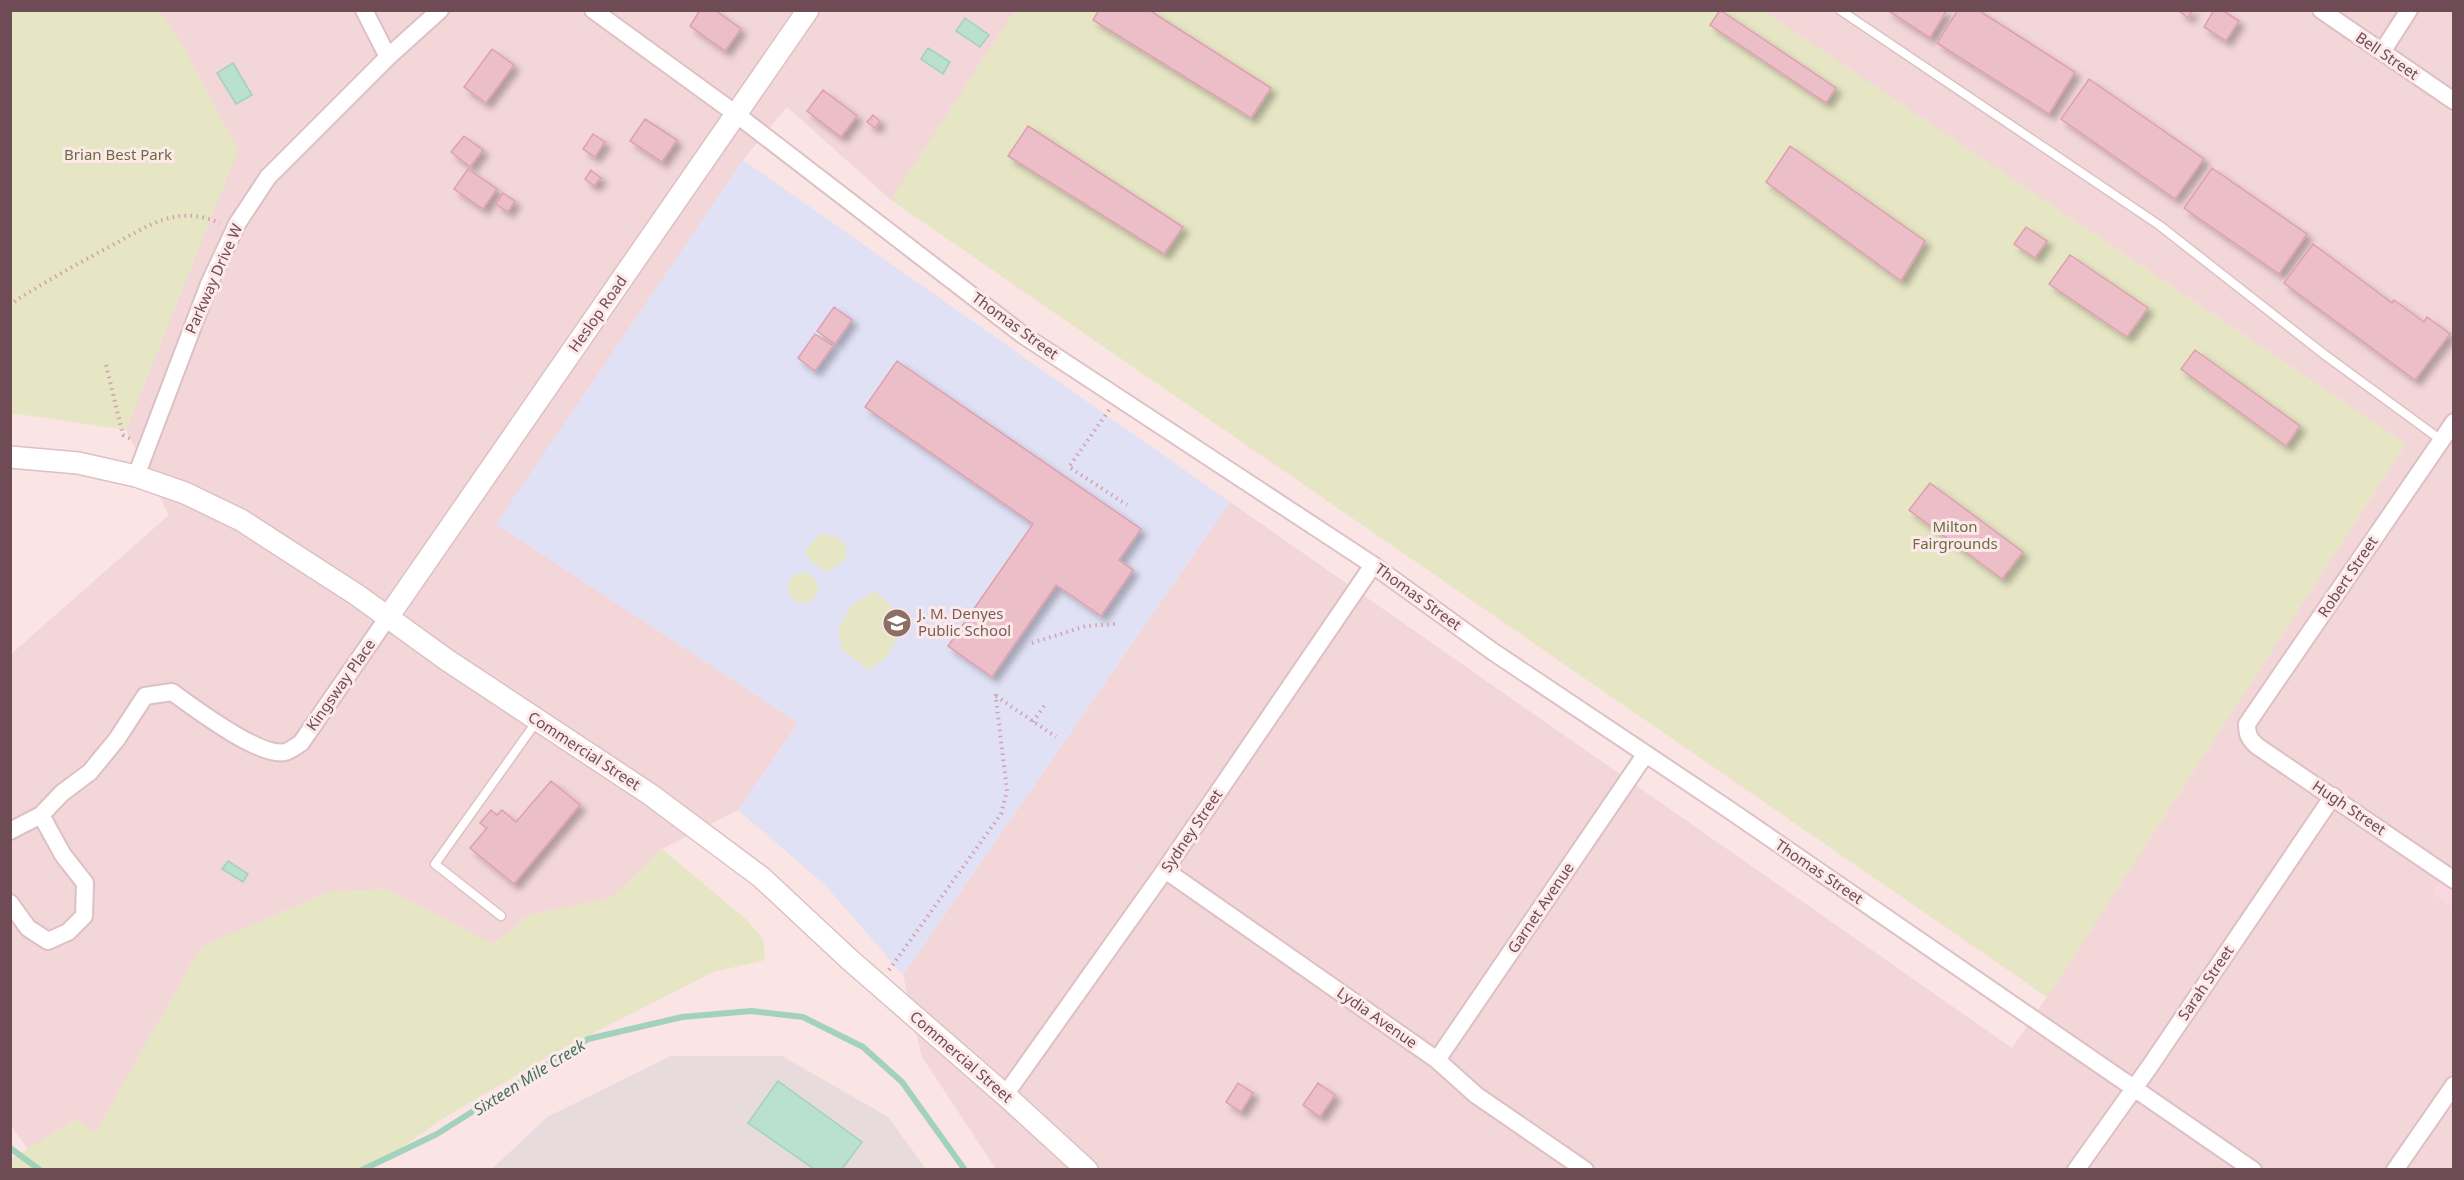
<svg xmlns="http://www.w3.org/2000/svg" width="2464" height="1180" font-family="'Noto Sans',sans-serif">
  <defs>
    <filter id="shadow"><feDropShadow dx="5.5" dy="5.5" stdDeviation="3" flood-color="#0004"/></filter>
  </defs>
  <rect width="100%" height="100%" fill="#fae4e4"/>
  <path fill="#f3d6d8" d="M160,11H1015L891,200L787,107L743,160L497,524L798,723L738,810L662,849L611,898L530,915L492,944L386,889L329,892L201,947L95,1134L76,1119L28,1149L10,1124V655L169,515L126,430L238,150L184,48Z
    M1763,11H2453L2454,865L2432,893L2453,907V1169H996L922,1057L903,975L1230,502L2012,1048L2047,997L2406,444Z"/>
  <path fill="#f9d8e3" d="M2453,865V907L2432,893Z"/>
  <path fill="#e8dbdd" d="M671,1056H782L888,1117L926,1169L491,1170L547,1117Z"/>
  <path fill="#e1e1f6" d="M743,160L1230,502L903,975L825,885L738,810L798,723L496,524Z"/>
  <path fill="#e6e5c4" d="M11,10L160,11L184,48L238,150L126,430L11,413Z
    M1015,11H1763L2406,444L2047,997L891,200Z
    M821,533L838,537L847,548L844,560L828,572C818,566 808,562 805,550Z
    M788 588a15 15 0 1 1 30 0a15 15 0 1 1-30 0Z
    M876,591L906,621L887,657L868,670L842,649L838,628L853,604Z
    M662,849L748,921L763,939L765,960L713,972L560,1050L442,1119L372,1169H11V1159L77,1119L95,1133L201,947L329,892L386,889L492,944L530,915L611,898Z"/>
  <path fill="#bae1cf" stroke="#a2d2bb" stroke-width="1.5" d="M965,18L989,35L980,47L956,31Z
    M928,48L950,62L943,74L921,59Z
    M233,63L252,95L236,104L217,73Z
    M228,861L248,874L243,882L222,869Z
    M778,1081L862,1142L842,1169H814L748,1123Z"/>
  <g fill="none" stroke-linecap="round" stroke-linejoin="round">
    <path stroke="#a2d2bb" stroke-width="6" d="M10,1148L40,1170
      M362,1170L437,1134L588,1039L682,1017L751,1011L803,1017L863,1047L902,1082L965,1170"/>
  </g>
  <path fill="#ecbec8" stroke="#dda0af" stroke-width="1.5" filter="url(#shadow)" d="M700,10H715L741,29L725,51L690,26Z
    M1099,10H1149L1271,88L1251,118L1093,20Z
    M1720,10L1836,88L1826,103L1710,25Z
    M1887,10H1947L1930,38Z
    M1958,10H1978L2075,72L2049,114L1937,43Z
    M2178,10H2193L2188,18Z
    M2214,10H2222L2239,21L2226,41L2204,27Z
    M492,49L514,65L486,103L464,87Z
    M2089,79L2204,159L2175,199L2061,119Z
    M823,90L857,116L841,137L807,111Z
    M873,115L880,121L875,128L867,122Z
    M645,119L677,140L662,162L630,141Z
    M1028,126L1183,227L1164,254L1008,156Z
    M593,134L605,142L595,157L583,149Z
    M464,136L483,150L470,167L451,152Z
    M1790,146L1925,241L1901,281L1766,182Z
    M2212,168L2307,234L2279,274L2184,208Z
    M468,169L497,189L483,209L454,189Z
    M591,170L601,178L594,186L585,179Z
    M503,193L515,201L508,212L496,204Z
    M2026,227L2047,241L2035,258L2014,244Z
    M2313,244L2392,303L2394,300L2424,322L2427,317L2450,334L2415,380L2284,283Z
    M2070,255L2148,308L2127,337L2049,284Z
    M834,307L852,320L835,344L817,331Z
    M815,334L833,346L815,371L798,358Z
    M2195,350L2300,426L2286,446L2181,369Z
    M897,361L1141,529L1119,560L1133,570L1101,616L1056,585L992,677L948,646L1033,524L865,407Z
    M1930,483L2023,552L2002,579L1909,510Z
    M551,781L580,805L514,884L470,848L487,828L480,823L491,810L497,815L502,810L516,822Z
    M1238,1083L1253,1093L1241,1112L1226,1102Z
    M1318,1083L1335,1095L1320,1117L1303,1105Z"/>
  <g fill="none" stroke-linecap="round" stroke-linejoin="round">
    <g stroke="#ddc0c5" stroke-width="11">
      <path id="service" d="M1840,10L2159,225L2325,355L2441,440
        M501,916L435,864L537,721"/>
    </g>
    <g stroke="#ddc0c5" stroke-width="20">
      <path id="minor" d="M364,10L388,57
        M593,10L736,114L1023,335L1373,565L1492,651L1731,811L2253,1170
        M2321,10L2454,101
        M2382,52L2409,10
        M2454,422L2247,724C2247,734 2249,739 2257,746L2454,880
        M136,476L209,284L237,224L268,177L388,57L440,10
        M10,831L41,815L62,793L90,772L117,739L145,696L172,692C193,707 260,758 285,752C290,751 296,746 301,743L388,617
        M1165,870L1437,1060L1476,1095L1585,1170
        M10,903L28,928L48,941L68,932L84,916L85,883L63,855L41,815
        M1437,1060L1645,755
        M1005,1095L1165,870L1373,565
        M2076,1170L2150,1066L2333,796
        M2395,1170L2454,1085"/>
    </g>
    <g stroke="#ddc0c5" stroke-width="24">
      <path id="tertiary" d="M10,457L78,463L136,476L185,493L241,520L357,595L447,660L651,795L761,877L850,960L1005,1095L1087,1170
        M388,617L808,10"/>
    </g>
    <path stroke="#d1a2ad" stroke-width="4" stroke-dasharray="1.5 4.5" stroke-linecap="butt" d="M10,306L18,299C47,281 77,264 107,248C146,228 174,203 220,223
      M106,365L123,435L133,440
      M1109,410L1069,467L1127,505
      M1032,643L1086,626L1115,624
      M996,696L1056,737
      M1033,722L1046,703
      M889,970L1001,814L1007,791L995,690"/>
    <use href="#service" stroke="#fff" stroke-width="8"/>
    <use href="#minor" stroke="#fff" stroke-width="16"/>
    <use href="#tertiary" stroke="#fff" stroke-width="21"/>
  </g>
  <defs>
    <g id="school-disc" transform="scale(1.5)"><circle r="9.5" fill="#8d6e63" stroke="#fde9ea"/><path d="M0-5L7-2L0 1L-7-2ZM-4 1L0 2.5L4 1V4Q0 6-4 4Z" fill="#fff"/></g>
  </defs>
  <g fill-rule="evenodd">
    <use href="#school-disc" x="897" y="623"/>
  </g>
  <g text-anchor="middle" stroke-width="6" stroke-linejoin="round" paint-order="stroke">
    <g font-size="15" fill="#6f4c55" stroke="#fde9ea">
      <text transform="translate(2387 56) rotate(34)" y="5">Bell Street</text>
      <text transform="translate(214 279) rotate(-66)" y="5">Parkway Drive W</text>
      <text transform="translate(598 314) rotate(-55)" y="5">Heslop Road</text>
      <text transform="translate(1015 326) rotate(36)" y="5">Thomas Street</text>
      <text transform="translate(2348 577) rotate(-56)" y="5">Robert Street</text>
      <text transform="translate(1418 597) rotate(36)" y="5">Thomas Street</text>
      <text transform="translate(341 685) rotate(-55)" y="5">Kingsway Place</text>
      <text transform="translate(584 751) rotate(33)" y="5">Commercial Street</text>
      <text transform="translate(2349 808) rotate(34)" y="5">Hugh Street</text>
      <text transform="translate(1192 831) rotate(-56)" y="5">Sydney Street</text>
      <text transform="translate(1819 872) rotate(34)" y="5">Thomas Street</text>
      <text transform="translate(1541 908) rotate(-56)" y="5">Garnet Avenue</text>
      <text transform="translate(2206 983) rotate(-56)" y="5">Sarah Street</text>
      <text transform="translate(1377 1018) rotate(35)" y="5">Lydia Avenue</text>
      <text transform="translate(961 1057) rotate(41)" y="5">Commercial Street</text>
    </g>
    <g font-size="15" fill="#6b6e42" stroke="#fde9ea">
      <text x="118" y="160">Brian Best Park</text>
      <text x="1955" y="532">Milton<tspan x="1955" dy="17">Fairgrounds</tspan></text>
    </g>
    <g font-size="15" fill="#785e54" stroke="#fde9ea" text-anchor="start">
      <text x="918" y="619">J. M. Denyes<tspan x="918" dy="17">Public School</tspan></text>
    </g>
    <g font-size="16" font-style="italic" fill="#42745d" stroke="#fde9ea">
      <text transform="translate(529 1077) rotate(-32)" y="6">Sixteen Mile Creek</text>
    </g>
  </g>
  <rect width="2464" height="1180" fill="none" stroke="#6f4c55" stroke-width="24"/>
</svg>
